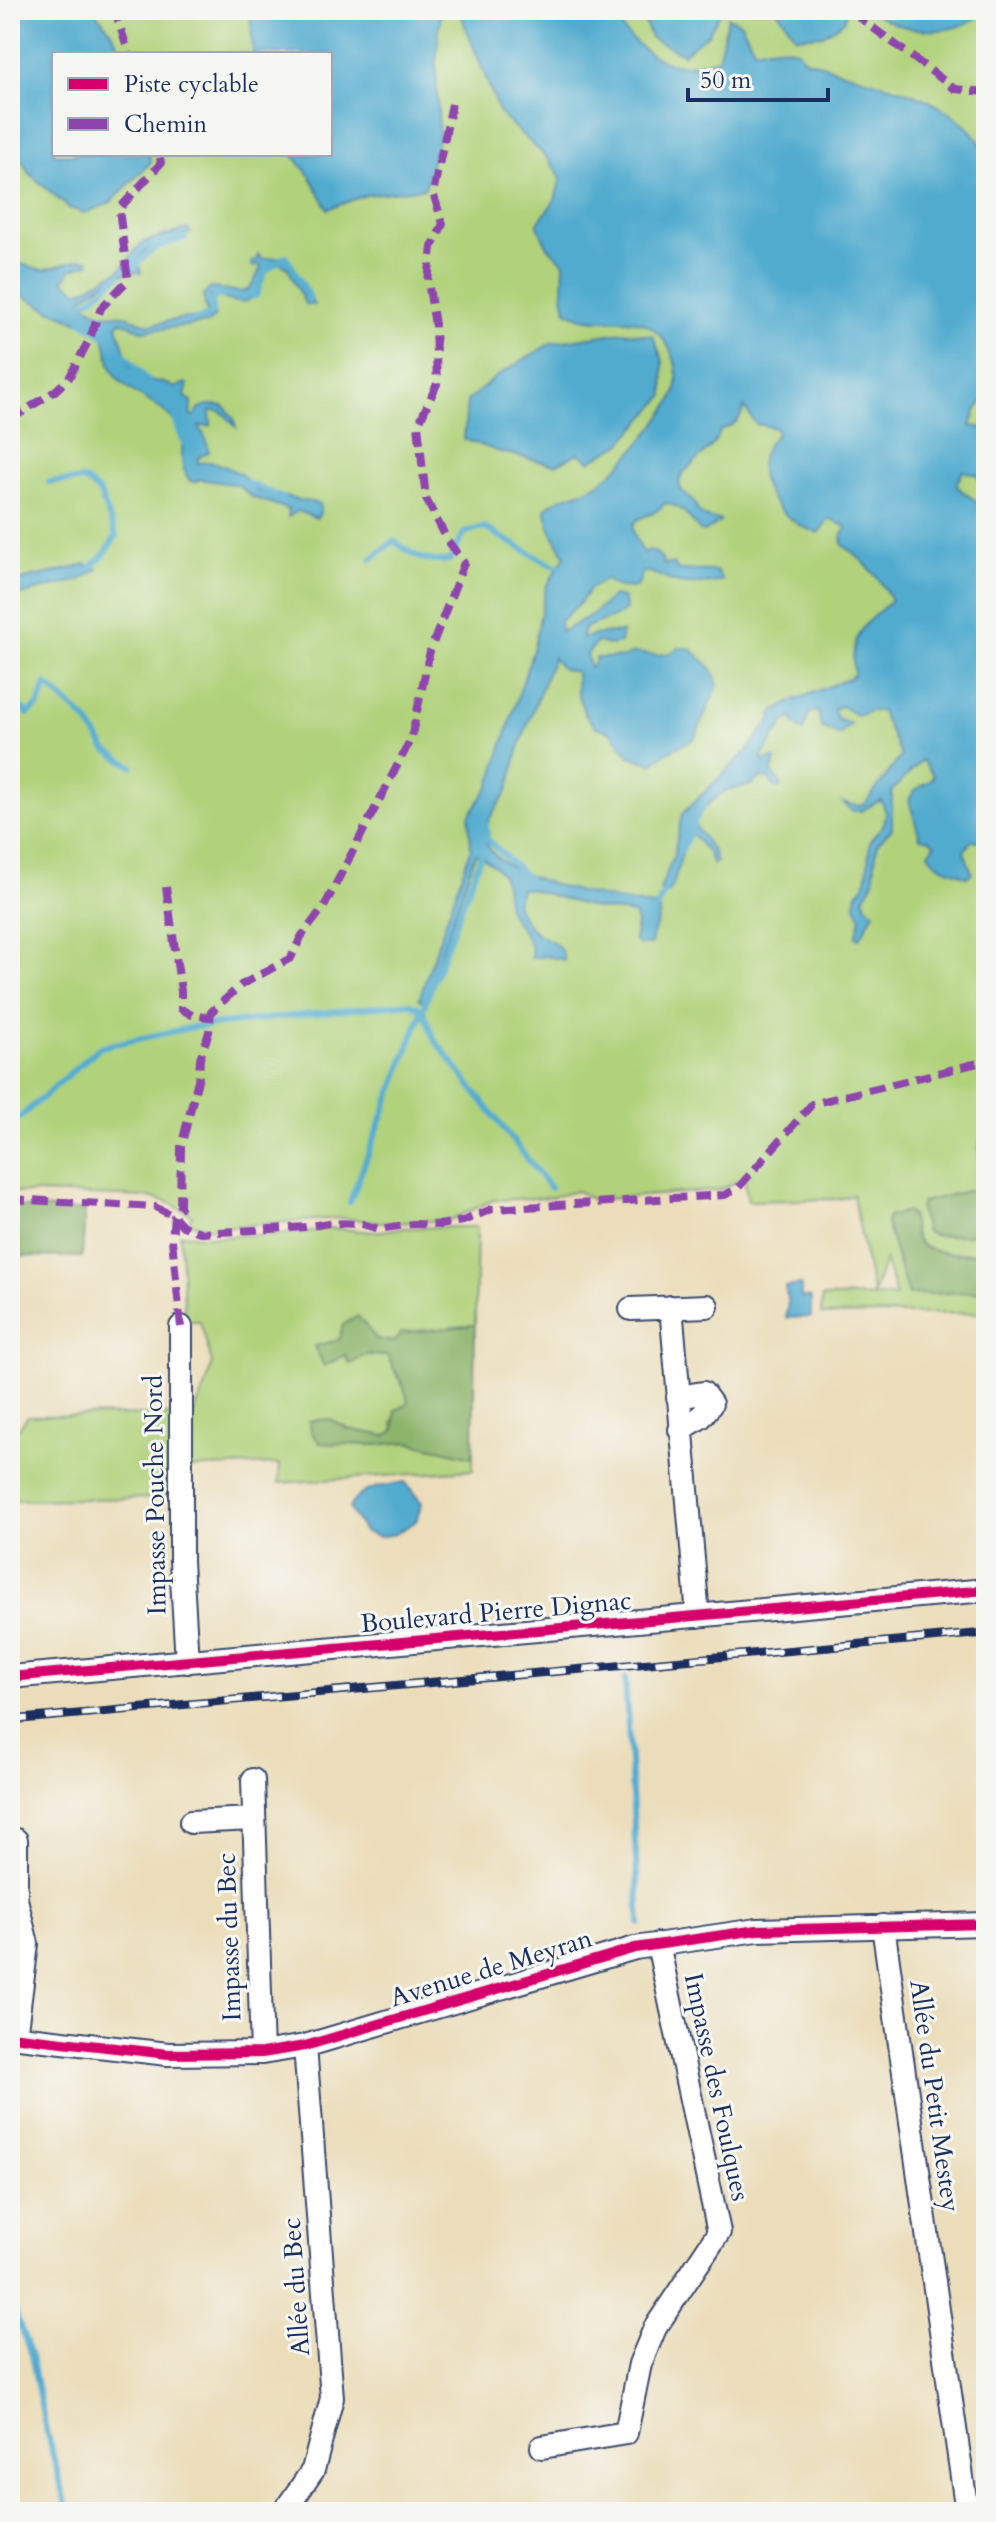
<svg xmlns="http://www.w3.org/2000/svg" width="996" height="2522" font-family="Cardo,serif">
  <rect width="100%" height="100%" fill="#f6f6f2"/>
  <filter id="ink" filterUnits="userSpaceOnUse"><feTurbulence type="fractalNoise" baseFrequency=".0125" numOctaves="2"/><feDisplacementMap in="SourceGraphic" scale="16" xChannelSelector="R" yChannelSelector="G"/><feConvolveMatrix kernelMatrix="1 2 1 2 8 2 1 2 1" color-interpolation-filters="sRGB"/></filter>
  <filter id="wash" filterUnits="userSpaceOnUse"><feTurbulence type="fractalNoise" baseFrequency=".006" numOctaves="4" result="noise"/><feDisplacementMap in="SourceGraphic" scale="32" xChannelSelector="R" yChannelSelector="G"/><feGaussianBlur stdDeviation="1.8" result="paint"/><feColorMatrix in="noise" values="0 0 0 0 0 0 0 0 0 0 0 0 0 0 0 0 0 1.4 0 .05"/><feComposite in="paint" operator="in"/></filter>
  <g filter="url(#wash)">
    <rect width="100%" height="100%" fill="#ebddb9"/>
    <path fill="#b1d27a" stroke="#66806c" stroke-width="2" fill-rule="evenodd" d="M10,10H986V1130C973,1147 982,1168 985,1187L922,1202L975,1234H986V1253C969,1253 928,1257 917,1240C913,1234 913,1222 911,1215L886,1222L908,1294L986,1291V1313L821,1315L822,1297L896,1296L885,1259L873,1295L853,1195L839,1199L748,1201L744,1178L719,1190L593,1200L577,1191L552,1197L493,1200L450,1220L394,1223L340,1218L210,1228L189,1223L192,1215L166,1201L148,1197L10,1192V595C37,597 63,577 85,564C61,574 34,574 10,584ZM54,54H330V154H54Z
      M460,1227H477L475,1325L402,1333L394,1342L376,1339L365,1327L345,1354L388,1356C394,1374 407,1385 408,1404L393,1422L394,1431L386,1436L348,1429L330,1419L309,1422L320,1443L373,1445L408,1442L473,1457V1470L279,1483L280,1464L187,1468L189,1423L205,1389L212,1363L200,1321H185L180,1234L216,1237L301,1233L330,1228L374,1232L401,1228Z
      M174,1415L169,1498L10,1500V1440L28,1416Z"/>
    <path fill="#8cb46a" stroke="#547264" stroke-width="2" d="M986,1130V1234L937,1236L926,1232L920,1210L922,1202L985,1187C982,1168 973,1147 986,1130Z
      M10,1206L85,1211L82,1257L10,1256Z
      M906,1211C916,1219 911,1231 917,1241C928,1257 968,1253 986,1253V1291L908,1295L886,1222L888,1217Z
      M358,1316L376,1339L394,1342L401,1333L475,1325L473,1457L408,1442L373,1445L320,1443L312,1433L309,1421L330,1419L348,1429L386,1436L394,1431L396,1410L408,1404C407,1385 394,1373 388,1356L367,1354L350,1364L345,1355L324,1366L314,1346L339,1340L343,1325Z"/>
    <path fill="#51abcf" stroke="#366d96" stroke-width="2" d="M27,10H92C105,22 117,36 121,54H54V154H149L151,162L110,203L85,213L69,208L29,173L10,139V31L20,12Z
      M250,10H441L436,64L439,134L425,188L366,195L328,209L310,176L292,154H330V54H253Z
      M459,10H614C621,37 658,66 687,65C697,64 708,61 718,59L728,17L741,23L754,49L781,47L798,50L805,60C819,62 828,68 840,71C891,87 962,100 986,154V398L977,409L971,426L986,428V497L977,475L963,471L956,485C966,496 979,500 986,514V850L979,841L972,840L964,851L972,873L967,877C954,869 935,869 929,853L935,845L930,840L920,838L909,800L914,791L931,780L933,775L922,760L892,791V829L877,844L873,883L864,898L866,905L874,912L860,938L856,937L861,917L855,903L857,893L864,886L867,875L870,841L884,824L886,812L881,800L861,811H852L843,803L859,806L865,804L901,756L881,711H870L858,716L841,706L834,709L837,719L851,724L839,735L821,727L818,711L809,713L803,732L794,723L793,717L784,723L762,756L764,762L774,758L776,760L771,772L782,784L780,788L774,786L769,779L762,777L751,785L726,790L696,814L693,822L713,852L716,862L713,865L708,853L689,830L673,885L669,892L660,890L674,854L682,814L747,751L772,718V713L795,700L850,678L854,674C849,634 863,625 891,601C882,579 861,558 842,544V535L847,527L829,519L819,533C777,522 738,470 777,434L776,428L756,424L744,407C741,419 733,427 721,430L713,445L683,473L679,481L681,490L696,504V508C702,517 709,521 719,519L721,521L704,532L700,531C688,517 685,507 665,503C651,524 615,509 644,553L648,550C657,552 662,556 664,565L673,563L678,570L716,571L723,580C710,585 683,586 669,580C659,577 655,571 643,572L637,587C625,588 614,589 606,579L590,589L579,604L560,621L561,632L593,614L613,596L623,598L626,610C613,620 598,620 584,629L581,639L594,635L622,632L620,643L609,645L597,642L587,654L590,667L593,666L596,658L624,657L633,653L658,655L671,653L678,648H690L712,669L718,685L694,739L669,751L652,764L630,756L611,732L596,727L585,715L577,693L576,672L562,669L553,658C542,687 531,716 520,745C514,760 514,777 507,792C500,805 484,820 485,836C488,880 619,901 654,906L660,910C660,920 652,931 651,945H639L634,940L637,923L634,914L594,908L530,889H521L516,903C520,913 525,923 533,930C545,942 561,939 564,960L546,956L531,958C535,941 517,926 510,912C504,901 508,886 502,875C497,866 485,859 477,854L475,855L424,1002L419,999L471,848L469,816L490,785L534,646L546,587L565,556L551,531L545,509C562,492 581,496 599,483C618,471 671,411 676,390C681,366 669,339 649,326C633,315 601,323 582,318C577,316 571,313 566,311L563,294L564,263L547,246L537,224L555,200L561,177L546,157L500,114Z
      M640,10H722L708,34L683,54L651,38Z
      M777,10H847L844,21L823,35L796,37Z
      M869,10H986V12C951,39 904,34 869,10Z
      M188,229L191,233C181,235 175,242 166,246C154,251 145,245 138,260L141,273C124,267 95,289 81,299L86,305L102,314L125,315L149,325L184,318H206L208,317L203,297L210,288C243,289 247,304 261,266L259,264L253,267L251,262L257,260L258,254L262,259L280,257L287,261L314,305L305,304L288,268L276,261C261,271 263,299 243,302C232,304 220,295 210,296L215,316L208,323L144,331L121,321L117,325L129,365L153,382H162L175,388L185,383L188,385L185,396L192,402L190,415L194,416C201,403 211,404 224,406L233,417L236,427C227,419 224,408 210,411L211,426H199L206,439L209,452L198,458V463L213,462L224,466L241,474L257,491L320,504V514L316,518L298,511L288,517V509L252,497L238,485L199,479L196,482L190,481C174,459 188,445 179,428C164,403 135,399 117,377C106,363 109,346 101,331L50,310L10,289V261L43,270L83,259L89,260V264L69,270V274L63,280L77,291H81L120,270L139,246L147,241Z
      M622,332L653,336L663,361L664,396L621,444L590,461L578,453L556,465L497,451L464,439L467,401L497,376L551,343Z
      M85,564L98,569L80,580L20,595H10V584C34,574 61,574 85,564Z
      M801,1285V1297L811,1298V1317L786,1318L788,1301L785,1287Z
      M405,1482L422,1503L416,1521L395,1534L378,1537L364,1532L349,1508C361,1486 384,1486 405,1482Z"/>
    <g fill="none" stroke-linecap="round" stroke-linejoin="round">
      <path stroke="#51abcf" stroke-width="6" d="M135,267C148,248 164,244 185,238
        M248,296H256L265,271L286,256L310,298
        M78,303L91,299L119,276
        M195,320L212,314L213,296H225
        M81,321L109,338
        M122,352L149,382
        M174,417L184,443
        M49,482L85,480L100,493L116,536L103,556L87,571
        M245,482L283,498
        M371,559L394,541C414,556 425,564 450,560L464,533L483,527L550,564L564,569
        M10,697L28,714L39,705L46,684L87,721L106,750L132,766
        M486,825L487,839L529,880
        M682,850L699,812L704,807
        M655,912L667,886
        M10,1126L100,1047L194,1027L409,1003L423,1010L434,1039L550,1188
        M350,1202L483,850
        M625,1678L640,1924
        M10,2299L31,2355L46,2431L69,2512"/>
    </g>
  </g>
  <g filter="url(#ink)">
    <g fill="none" stroke-linecap="round" stroke-linejoin="round">
      <defs>
        <path id="minor" d="M671,1307L698,1616
          M631,1309L707,1306
          M181,1327V1561L187,1662
          M678,1397L703,1393L711,1404L701,1417L680,1430
          M10,1677L986,1590
          M253,1780L262,2053
          M191,1822L253,1819
          M883,1926L967,2512
          M10,2036L168,2054L262,2053L305,2046L635,1948L757,1930L986,1924
          M15,2037L27,1944L16,1899V1840
          M542,2447L626,2433L640,2364L655,2328L719,2232L658,1944
          M284,2512L313,2470L332,2398L305,2046"/>
      </defs>
      <use href="#minor" stroke="#3a496c" stroke-width="26"/>
      <use href="#minor" stroke="#fff" stroke-width="22"/>
      <defs>
        <path id="rail" d="M10,1720L986,1633"/>
      </defs>
      <use href="#rail" stroke="#1b2f5e" stroke-width="9"/>
      <use href="#rail" stroke="#f6f6f2" stroke-width="6" stroke-dasharray="18" stroke-linecap="butt"/>
      <path stroke="#8e44ad" stroke-width="8" stroke-dasharray="16 8" stroke-linecap="butt" d="M109,10L117,17L129,54
        M858,10L860,18L955,89L986,92
        M10,420L55,391L69,378L90,338L101,308L128,280L119,209L161,163L159,154
        M166,887L181,991V1009L192,1015L209,1017
        M10,1199L155,1207L174,1216L183,1226L203,1233L305,1227L328,1223L362,1224L379,1229L413,1224L440,1225L463,1221L492,1209L725,1195L738,1188L812,1104L986,1061
        M181,1327L172,1240L174,1216L180,1207L181,1147L199,1076L200,1058L209,1032L211,1012L241,985L291,958L301,937L325,905L411,739L430,651L464,563L448,541L426,499L418,425L437,384L435,325L428,281L432,247L443,224L433,193L452,104"/>
      <defs>
        <path id="cycleway" d="M10,1677L986,1590
          M10,2036L168,2054L262,2053L305,2046L635,1948L757,1930L986,1924"/>
      </defs>
      <use href="#cycleway" stroke="#f6f6f2" stroke-width="15"/>
      <use href="#cycleway" stroke="#d6006c" stroke-width="10"/>
    </g>
  </g>
  <g text-anchor="middle" dominant-baseline="central" stroke-width="6" stroke-linejoin="round" paint-order="stroke">
    <g font-size="26" fill="#1b2f5e" stroke="#f6f6f2">
      <text transform="translate(155 1495) rotate(-91)">Impasse Pouche Nord</text>
      <text transform="translate(496 1612) rotate(-5)">Boulevard Pierre Dignac</text>
      <text transform="translate(229 1937) rotate(-92)">Impasse du Bec</text>
      <text transform="translate(491 1968) rotate(-17)">Avenue de Meyran</text>
      <text transform="translate(717 2087) rotate(78)">Impasse des Foulques</text>
      <text transform="translate(935 2096) rotate(82)">Allée du Petit Mestey</text>
      <text transform="translate(296 2287) rotate(-94)">Allée du Bec</text>
    </g>
  </g>
  <rect width="996" height="2522" fill="none" stroke="#f6f6f2" stroke-width="40"/>
  <rect x="52" y="52" width="280" height="104" fill="#f6f6f2" stroke="#9ea6b7" stroke-width="2"/>
  <rect x="68" y="78" width="40" height="12" fill="#d6006c" stroke="#9ea6b7" stroke-width="2"/>
  <text x="124" y="92" font-size="24" fill="#1b2f5e">Piste cyclable</text>
  <rect x="68" y="118" width="40" height="12" fill="#8e44ad" stroke="#9ea6b7" stroke-width="2"/>
  <text x="124" y="132" font-size="24" fill="#1b2f5e">Chemin</text>
  <path d="M688 88v12h140v-12" fill="none" stroke="#1b2f5e" stroke-width="4"/>
  <text x="700" y="88" font-size="24" fill="#1b2f5e" stroke="#f6f6f2" stroke-width="6" paint-order="stroke">50 m</text>
</svg>
